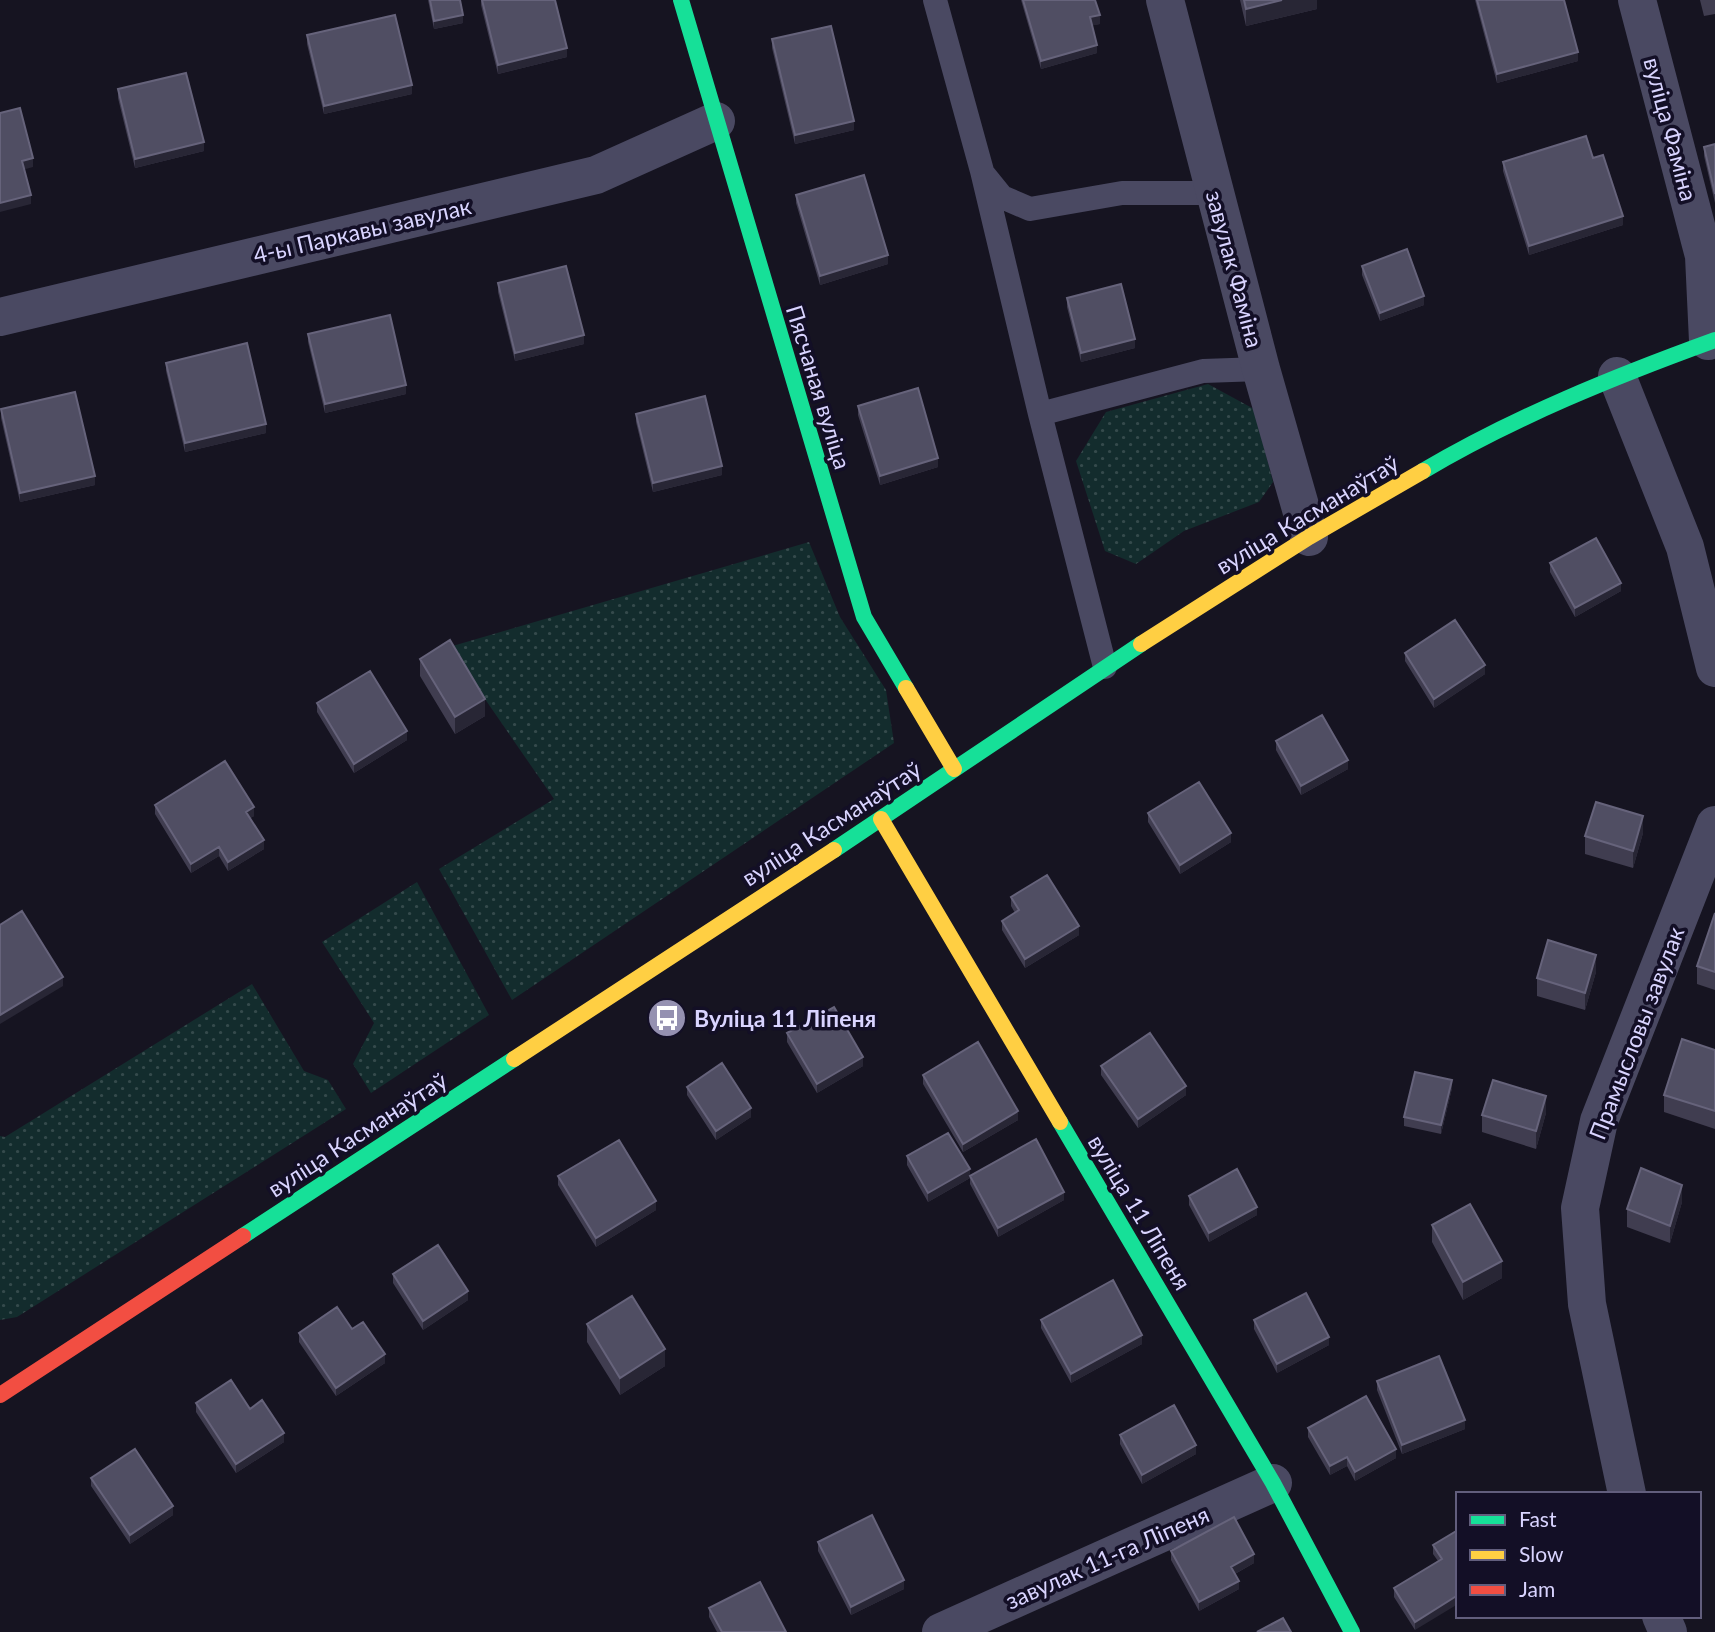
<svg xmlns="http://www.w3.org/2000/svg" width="1715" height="1632" font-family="Lato,sans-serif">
  <defs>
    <pattern id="green-dots" width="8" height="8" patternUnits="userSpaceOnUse" patternTransform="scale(1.75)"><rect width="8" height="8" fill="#132c2d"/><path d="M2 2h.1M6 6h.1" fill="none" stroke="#354a4c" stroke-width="1.8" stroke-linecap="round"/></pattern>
  </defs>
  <rect width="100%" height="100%" fill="#161421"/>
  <path fill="url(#green-dots)" d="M1208,384L1254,409L1273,482L1259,502L1184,531L1136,564L1105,551L1076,461L1106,412Z
    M809,542L840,617L886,690L894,743L512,1000L439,869L554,799L449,647Z
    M417,882L489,1015L371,1093L353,1064L374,1023L322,942Z
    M252,984L304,1071L328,1080L346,1109L17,1317L0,1320V1136L5,1137Z"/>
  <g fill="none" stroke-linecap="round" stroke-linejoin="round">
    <path stroke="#4a4962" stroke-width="24" d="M935,0L982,171L1040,414L1105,667
      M985,176L1002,197L1030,209L1122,193H1216
      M1040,414L1203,371L1261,369"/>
    <path stroke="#4a4962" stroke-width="38" d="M1165,0L1261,369L1309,537
      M1637,0L1704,256L1708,341
      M0,317L596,175L716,121
      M1617,376L1685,547L1715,668
      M1627,1494L1587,1304L1580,1208L1599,1121L1715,825
      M1661,1616L1668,1632
      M941,1632L1273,1483"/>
    <path stroke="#16e098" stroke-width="16" d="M681,0L864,617L906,688
      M1423,471C1514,417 1616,376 1715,340
      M834,850L1141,644
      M1060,1122L1273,1483L1352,1632
      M243,1236L514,1059"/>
    <path stroke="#ffcf43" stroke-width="16" d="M1141,644L1309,537L1423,471
      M906,688L954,769
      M881,819L1060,1122
      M514,1059L834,850"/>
    <path stroke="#f24e42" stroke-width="16" d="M0,1395L243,1236"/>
  </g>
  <path fill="#403d50" d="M428,0H460L463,23L434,29Z
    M481,0H555L567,57L498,74L481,5Z
    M1021,0H1095L1100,24L1092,25L1097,53L1041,69Z
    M1240,0H1317V9L1246,26Z
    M1475,0H1564L1578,61L1497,83Z
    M1700,0H1715V14L1704,16Z
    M307,35L412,94L324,114L307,44Z
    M772,39L854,130L795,144L772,48Z
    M118,89L204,151L135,168L118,98Z
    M1715,144V203L1704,156V147Z
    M1593,158L1623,225L1529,255L1503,171V162Z
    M796,195L888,264L820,285L796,203Z
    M1362,266L1424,305L1380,321L1362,275Z
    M498,283L584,344L515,361L498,292Z
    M1067,298L1135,348L1081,362L1067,307Z
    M308,334L406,394L325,413L308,342Z
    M166,363L266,433L185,452L166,371Z
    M858,406L938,467L880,485L858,415Z
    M1,409L95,485L20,502L1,418Z
    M636,414L722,475L653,492L636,422Z
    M1550,563L1621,591L1575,617L1550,572Z
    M1405,653L1485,674L1434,708L1405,661Z
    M420,659L485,716L455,734L420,676Z
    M317,703L407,740L354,773L317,712Z
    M1276,741L1348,769L1301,795L1276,750Z
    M155,805L254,816L250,818L264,849L228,871L219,856L191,873L155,814Z
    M1148,813L1231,842L1180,874L1148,822Z
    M1643,833L1633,868L1585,854V836Z
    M1011,897L1079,935L1025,968L1002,930V921L1015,913L1011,906Z
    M1715,913V990L1697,984V966Z
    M1596,972L1585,1010L1537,996V978Z
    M787,1033L863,1066L817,1093L787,1042Z
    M1715,1050V1129L1664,1112V1095Z
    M1101,1066L1186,1095L1138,1128L1101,1075Z
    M923,1075L1018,1120L963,1152L923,1084Z
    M687,1087L751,1117L716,1140L687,1095Z
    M1452,1088L1441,1134L1404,1126V1117Z
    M1546,1113L1536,1149L1482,1132V1115Z
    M907,1156L970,1176L1064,1200L998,1237L970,1184V1178L928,1202L907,1165Z
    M558,1176L656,1210L596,1247L558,1185Z
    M1189,1196L1257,1215L1209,1242L1189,1205Z
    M1682,1202L1670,1243L1627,1227V1209Z
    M1432,1225L1502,1278L1463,1300L1432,1242Z
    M393,1274L468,1300L423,1330L393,1283Z
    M1041,1320L1142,1344L1071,1383L1041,1328Z
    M1254,1320L1329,1345L1277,1373L1254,1329Z
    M587,1324L665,1366L620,1395L587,1342Z
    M352,1329L385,1363L336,1396L299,1342V1333Z
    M1377,1381L1465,1429L1402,1454L1377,1390Z
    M196,1403L284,1442L236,1473L196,1412Z
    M1308,1428L1396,1458L1355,1481L1347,1466L1330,1475L1308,1437Z
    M1120,1435L1196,1454L1142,1484L1120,1444Z
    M91,1478L173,1515L130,1544L91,1486Z
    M1458,1530L1415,1630L1394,1597V1588L1438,1561L1433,1554V1545Z
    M818,1542L904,1589L851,1615L818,1551Z
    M1171,1551L1254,1563L1235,1574L1239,1589L1199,1611L1171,1560Z
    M709,1608L786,1632H717L709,1617Z"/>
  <path fill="#282635" d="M1282,0H1317V9L1246,26V9Z
    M463,15V23L434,29V21Z
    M1100,15V24L1090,26V17Z
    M1097,45V53L1041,69V61Z
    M567,48V57L498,74V65Z
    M1578,52V61L1497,83V74Z
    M412,85V94L324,114V106Z
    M854,121V130L795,144V135Z
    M204,142V151L135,168V159Z
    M33,158V167L22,170V161Z
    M31,195V204L0,212V203Z
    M1623,216V225L1529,255V246Z
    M888,255V264L820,285V276Z
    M1424,296V305L1380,321V313Z
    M584,335V344L515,361V353Z
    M1135,339V348L1081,362V353Z
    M406,385V394L325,413V404Z
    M266,424V433L185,452V443Z
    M938,458V467L880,485V476Z
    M722,466V475L653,492V483Z
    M95,476V485L20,502V493Z
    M1621,583V591L1575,617V608Z
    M1485,665V674L1434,708V699Z
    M485,699V716L455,734V717Z
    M407,731V740L354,773V764Z
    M1348,760V769L1301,795V786Z
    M254,807V816L246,821V812Z
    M1643,816V833L1633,868V851Z
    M1231,833V842L1180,874V865Z
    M264,840V849L228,871V862Z
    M219,847V856L191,873V864Z
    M1079,926V935L1025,968V959Z
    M1596,955V972L1585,1010V993Z
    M63,977V986L0,1024V1015Z
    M863,1057V1066L817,1093V1084Z
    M1452,1080V1088L1441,1134V1125Z
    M1186,1086V1095L1138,1128V1119Z
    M1546,1096V1113L1536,1149V1131Z
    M751,1108V1117L716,1140V1131Z
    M1018,1111V1120L963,1152V1144Z
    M970,1169V1178L928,1202V1193Z
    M1682,1185V1202L1670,1243V1226Z
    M1064,1192V1200L998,1237V1228Z
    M656,1201V1210L596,1247V1238Z
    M1257,1207V1215L1209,1242V1233Z
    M1502,1261V1278L1463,1300V1282Z
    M468,1291V1300L423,1330V1321Z
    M1142,1335V1344L1071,1383V1374Z
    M1329,1337V1345L1277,1373V1364Z
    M665,1349V1366L620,1395V1378Z
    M385,1354V1363L336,1396V1388Z
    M1465,1420V1429L1402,1454V1445Z
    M284,1433V1442L236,1473V1464Z
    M1196,1445V1454L1142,1484V1475Z
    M1396,1449V1458L1355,1481V1472Z
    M1347,1457V1466L1330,1475V1466Z
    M173,1506V1515L130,1544V1535Z
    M1254,1554V1563L1231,1576V1567Z
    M904,1580V1589L851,1615V1607Z
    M1239,1581V1589L1199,1611V1602Z
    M1458,1595V1604L1415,1630V1622Z"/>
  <path fill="#504e63" stroke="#66637b" stroke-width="2" d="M430,0H460L463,15L434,21Z
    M482,0H555L567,48L498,65Z
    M1023,0H1095L1100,15L1090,17L1097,45L1041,61Z
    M1244,0H1282L1246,9Z
    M1477,0H1564L1578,52L1497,74Z
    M395,15L412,85L324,106L307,35Z
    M831,26L854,121L795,135L772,39Z
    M186,73L204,142L135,159L118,89Z
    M20,108L33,158L22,161L31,195L0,203V113Z
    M1586,136L1593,158L1603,155L1623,216L1529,246L1503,162Z
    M1715,144V194L1704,147Z
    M864,175L888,255L820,276L796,195Z
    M1407,249L1424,296L1380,313L1362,266Z
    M566,266L584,335L515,353L498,283Z
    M1121,284L1135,339L1081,353L1067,298Z
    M390,315L406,385L325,404L308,334Z
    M247,343L266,424L185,443L166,363Z
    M918,388L938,458L880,476L858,406Z
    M75,392L95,476L20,493L1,409Z
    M705,396L722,466L653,483L636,414Z
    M1596,538L1621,583L1575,608L1550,563Z
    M1455,620L1485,665L1434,699L1405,653Z
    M450,640L485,699L455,717L420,659Z
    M370,671L407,731L354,764L317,703Z
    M1322,715L1348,760L1301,786L1276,741Z
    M225,761L254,807L246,812L264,840L228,862L219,847L191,864L155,805Z
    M1199,782L1231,833L1180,865L1148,813Z
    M1596,802L1643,816L1633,851L1585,836Z
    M1047,875L1079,926L1025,959L1002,921L1019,910L1011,897Z
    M22,911L63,977L0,1015V925Z
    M1715,913V972L1697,966Z
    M1548,940L1596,955L1585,993L1537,978Z
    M834,1007L863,1057L817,1084L787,1033Z
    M1150,1033L1186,1086L1138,1119L1101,1066Z
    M1682,1039L1715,1050V1111L1664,1095Z
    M978,1042L1018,1111L963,1144L923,1075Z
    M722,1063L751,1108L716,1131L687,1087Z
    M1415,1072L1452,1080L1441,1125L1404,1117Z
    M1493,1080L1546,1096L1536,1131L1482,1115Z
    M948,1133L970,1169L928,1193L907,1156Z
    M1036,1139L1064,1192L998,1228L970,1176Z
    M619,1140L656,1201L596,1238L558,1176Z
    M1641,1168L1682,1185L1670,1226L1627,1209Z
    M1237,1169L1257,1207L1209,1233L1189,1196Z
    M1470,1204L1502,1261L1463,1282L1432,1225Z
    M438,1245L468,1291L423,1321L393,1274Z
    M1113,1280L1142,1335L1071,1374L1041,1320Z
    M1306,1293L1329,1337L1277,1364L1254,1320Z
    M632,1296L665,1349L620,1378L587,1324Z
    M337,1307L352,1329L363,1322L385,1354L336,1388L299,1333Z
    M1439,1356L1465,1420L1402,1445L1377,1381Z
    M231,1380L250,1409L262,1400L284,1433L236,1464L196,1403Z
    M1366,1396L1396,1449L1355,1472L1347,1457L1330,1466L1308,1428Z
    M1174,1405L1196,1445L1142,1475L1120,1435Z
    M135,1449L173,1506L130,1535L91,1478Z
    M872,1515L904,1580L851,1607L818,1542Z
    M1234,1517L1254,1554L1231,1567L1239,1581L1199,1602L1171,1551Z
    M1458,1530V1595L1415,1622L1394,1588L1442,1559L1433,1545Z
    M760,1582L786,1632H722L709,1608Z
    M1283,1618L1291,1632H1257Z"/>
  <defs>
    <symbol id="bus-disc" viewBox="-11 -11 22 22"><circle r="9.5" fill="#9591b1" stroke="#130f26"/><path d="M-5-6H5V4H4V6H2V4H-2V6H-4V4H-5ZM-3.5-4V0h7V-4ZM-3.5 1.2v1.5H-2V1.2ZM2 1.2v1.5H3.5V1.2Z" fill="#fff"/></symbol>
  </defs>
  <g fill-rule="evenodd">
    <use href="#bus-disc" x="645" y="996" width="44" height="44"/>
  </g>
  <g text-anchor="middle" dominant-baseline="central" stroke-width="7" stroke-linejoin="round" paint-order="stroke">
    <g font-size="23" fill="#d9d4ff" stroke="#130f26">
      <text transform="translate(1671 129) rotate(75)">вуліца Фаміна</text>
      <text transform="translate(362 230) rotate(-13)">4-ы Паркавы завулак</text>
      <text transform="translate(1235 269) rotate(75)">завулак Фаміна</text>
      <text transform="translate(819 387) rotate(73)">Пясчаная вуліца</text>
      <text transform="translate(1307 514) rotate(-31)">вуліца Касманаўтаў</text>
      <text transform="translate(831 823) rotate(-33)">вуліца Касманаўтаў</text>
      <text transform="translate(1636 1033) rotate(-69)">Прамысловы завулак</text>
      <text transform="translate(357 1134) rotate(-33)">вуліца Касманаўтаў</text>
      <text transform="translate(1140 1212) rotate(59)">вуліца 11 Ліпеня</text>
      <text transform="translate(1107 1557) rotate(-24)">завулак 11-га Ліпеня</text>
    </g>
    <g font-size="23" font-weight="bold" fill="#d9d4ff" stroke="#130f26" text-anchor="start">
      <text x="694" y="1018">Вуліца 11 Ліпеня</text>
    </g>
  </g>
  <rect x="1456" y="1492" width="245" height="126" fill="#130f26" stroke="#625e7d" stroke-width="2"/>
  <rect x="1470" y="1515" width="35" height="10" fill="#16e098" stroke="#625e7d" stroke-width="2"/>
  <text x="1519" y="1527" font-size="21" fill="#d9d4ff">Fast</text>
  <rect x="1470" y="1550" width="35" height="10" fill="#ffcf43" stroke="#625e7d" stroke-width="2"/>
  <text x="1519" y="1562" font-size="21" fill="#d9d4ff">Slow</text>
  <rect x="1470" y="1585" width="35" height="10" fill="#f24e42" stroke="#625e7d" stroke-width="2"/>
  <text x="1519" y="1597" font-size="21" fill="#d9d4ff">Jam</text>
</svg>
